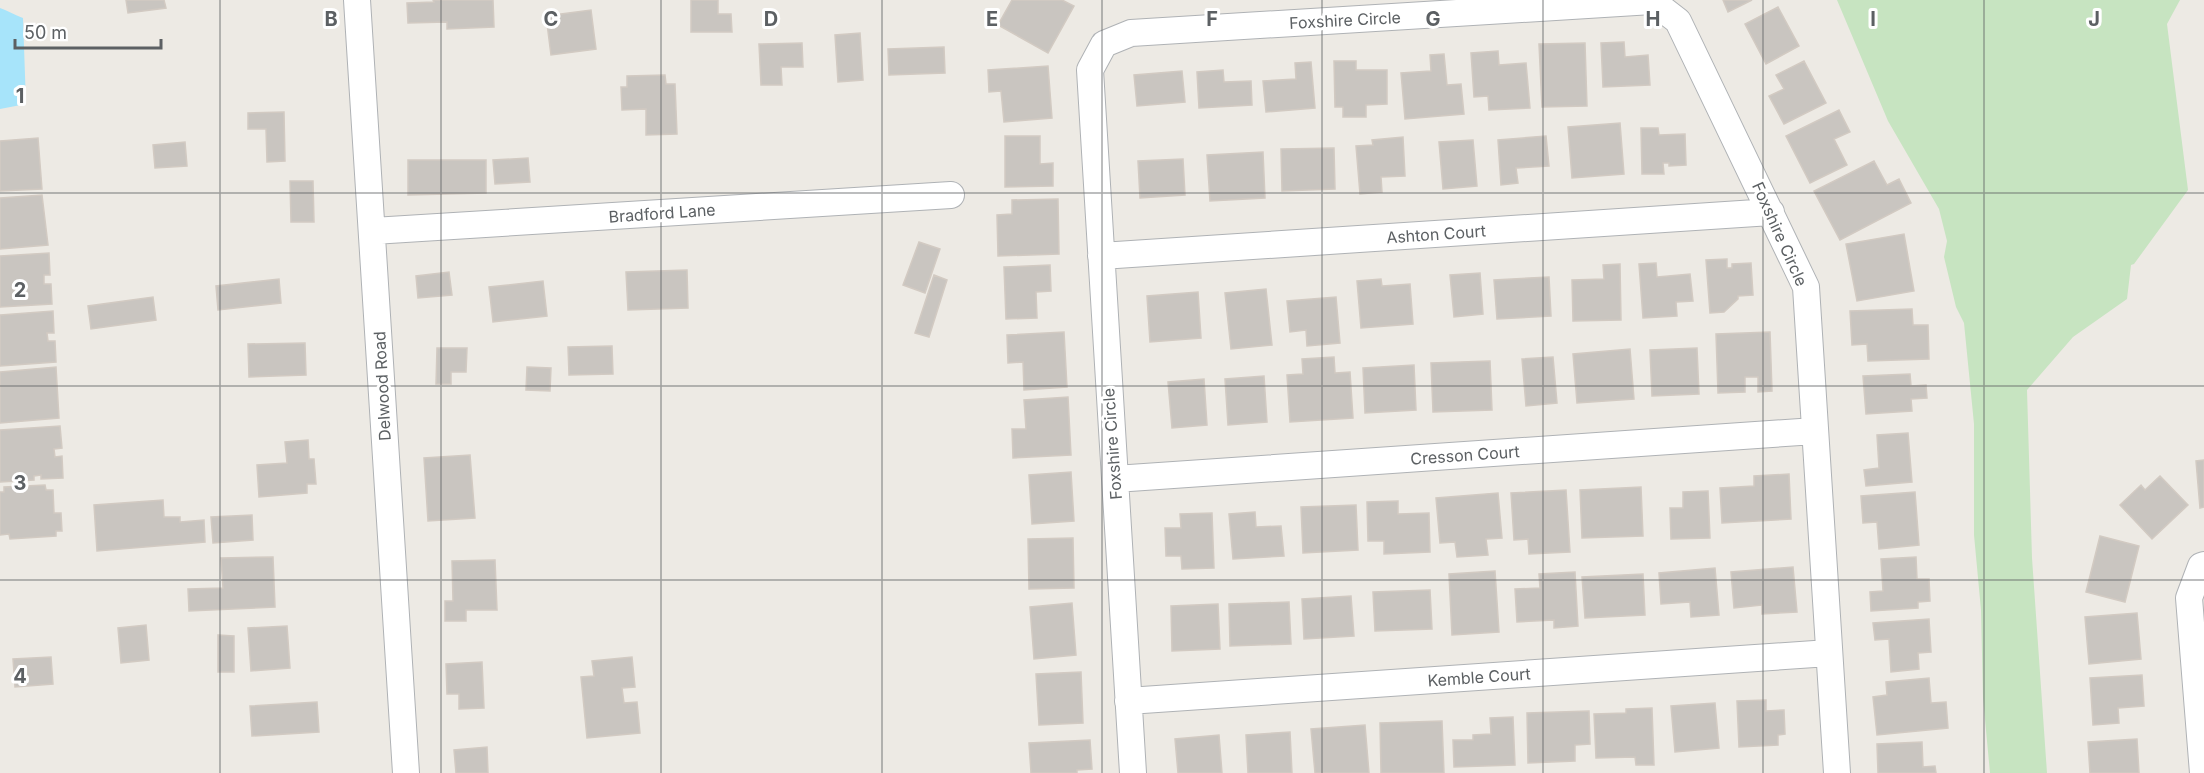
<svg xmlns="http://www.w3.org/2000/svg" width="2204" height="773" font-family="Inter,sans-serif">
  <rect width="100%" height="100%" fill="#edeae4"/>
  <path fill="#c7e4c1" d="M1837,0H2180L2167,24L2188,190L2134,264L2131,265L2127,299L2073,337L2027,390L2032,558L2047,773H1990L1983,698L1981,610L1974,535V424L1964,323L1956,307L1944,257L1947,241L1939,209L1888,121Z"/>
  <path fill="#a7e4fa" d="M0,8C9,11 14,15 23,18L26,104L0,109Z"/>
  <path fill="#c9c5c0" stroke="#d2cac2" stroke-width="1.5" d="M126,0H164L166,8L128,13Z
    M433,0H493L494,27L447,29V22L408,23L407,3L434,2Z
    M691,0H718V14H731L732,32H691Z
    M1012,0H1062L1074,6L1048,53L998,25Z
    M1723,0H1752L1728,12Z
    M1778,7L1799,46L1766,64L1745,24Z
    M591,10L596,49L551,55L546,16Z
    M860,33L863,80L838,82L835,35Z
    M1624,42L1625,57L1648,55L1650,85L1603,87L1601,43Z
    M802,43L803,67H781L782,85H761L759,44Z
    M1585,43L1587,106L1542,107L1539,44Z
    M944,47L945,73L889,75L888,49Z
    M1498,51L1499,65L1526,63L1530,108L1489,110L1488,96L1474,97L1471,53Z
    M1444,54L1447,85L1461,84L1464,114L1405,119L1401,73L1431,71L1430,55Z
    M1334,61H1356V70H1387V104L1366,105V117H1343V107H1335Z
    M1804,61L1826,103L1784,124L1769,96L1784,89L1776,75Z
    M1311,62L1315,108L1266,112L1263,81L1296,79L1295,63Z
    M1048,66L1052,118L1004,122L1001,91L989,92L988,70Z
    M1223,70L1224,82L1251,81L1252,105L1199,108L1197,72Z
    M1182,71L1185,102L1137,106L1134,75Z
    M665,75L666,84H675L677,134L646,135V109L622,110L621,87H627V76Z
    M1839,110L1850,132L1834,139L1847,165L1810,183L1786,136Z
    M284,112L285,161L267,162L266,129H248V113Z
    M1620,123L1624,174L1572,178L1568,127Z
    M1641,128H1658L1659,135L1685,134L1686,165L1669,166V163H1663L1664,174H1642Z
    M1005,136H1040V164L1053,163V186L1005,187Z
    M1546,136L1549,166L1516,168L1518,183L1501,185L1498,140Z
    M1403,137L1405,176L1381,177L1382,192L1360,194L1356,146L1373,145L1372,140Z
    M38,138L42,189L0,191V141Z
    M1473,140L1477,186L1443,189L1439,142Z
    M185,142L187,166L155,168L153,145Z
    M1334,148L1335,189L1282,191L1281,149Z
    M1263,152L1265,198L1210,201L1207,155Z
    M528,158L530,182L495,184L493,160Z
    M1183,159L1185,195L1140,198L1138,161Z
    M408,160H486V193L408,195Z
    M1874,161L1887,185L1899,179L1911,203L1840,240L1814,191Z
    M290,181H313L314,222H291Z
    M42,195L48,245L0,249V198Z
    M1058,199L1059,254L998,256L997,215L1012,214V200Z
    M1904,234L1914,291L1857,301L1846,244Z
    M919,242L940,249L925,293L903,285Z
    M49,253L50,275H44V284H51L52,304L0,307V256Z
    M1727,259V268H1732V264L1751,263L1753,295L1738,296V299L1724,312L1710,313L1706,260Z
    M1656,263L1657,277L1690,274L1693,301L1676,302L1677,316L1643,318L1639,264Z
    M1620,264L1621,320L1573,321L1572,280L1604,279L1603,265Z
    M1050,265L1051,291L1036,292L1037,318L1006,319L1004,267Z
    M687,270L688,308L628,310L626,272Z
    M449,272L452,295L418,298L416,276Z
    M1480,273L1483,314L1454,317L1450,275Z
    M934,275L947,280L929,337L915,333Z
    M1549,277L1551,316L1497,319L1494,280Z
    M279,279L281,303L218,310L216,286Z
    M1381,279L1382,286L1410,284L1413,324L1361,328L1357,281Z
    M543,281L547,316L493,322L489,287Z
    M1266,289L1272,345L1231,349L1225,293Z
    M1198,292L1201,338L1150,342L1147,296Z
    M153,297L156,320L91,329L88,306Z
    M1336,297L1340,343L1307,346L1306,330L1290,332L1287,301Z
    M1912,309L1913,325H1928L1929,359L1868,361L1867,344L1852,345L1850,311Z
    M53,311L54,333H47L48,341H55L56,362L0,366V315Z
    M1064,332L1067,387L1024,390L1023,362L1008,363L1007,335Z
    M1770,332L1772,391L1758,392V377H1745V392L1718,393L1716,334Z
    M305,343L306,375L249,377L248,344Z
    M612,346L613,374L569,375L568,347Z
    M437,348H467L466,372H451V384H436Z
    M1697,348L1699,394L1652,396L1650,350Z
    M1630,349L1634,399L1577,403L1573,354Z
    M1334,357L1335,373L1350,372L1353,418L1290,422L1287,375L1303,374L1302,359Z
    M1553,357L1557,403L1526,406L1522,359Z
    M1490,361L1492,410L1433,412L1431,363Z
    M1414,365L1416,410L1365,413L1363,368Z
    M56,367L59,418L0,423V372Z
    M527,367L551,368L550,391L526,390Z
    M1910,374L1911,386L1926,385L1927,398L1911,399L1912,411L1866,414L1863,376Z
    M1264,376L1267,422L1228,425L1225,379Z
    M1204,379L1207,425L1172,428L1168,382Z
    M1068,397L1071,455L1013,458L1012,429H1026L1024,400Z
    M60,426L62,448L54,449L55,457L62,456L63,478L41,479V475L34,476V480L0,482V430Z
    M1908,433L1912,482L1866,486L1864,470L1879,468L1877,435Z
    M308,440L309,459H314L316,484H307V493L259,497L257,465L287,463L285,442Z
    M470,455L475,518L428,521L424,458Z
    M2204,460V507L2200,508L2196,461Z
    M1071,472L1074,521L1032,524L1029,475Z
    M1789,474L1791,519L1722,523L1720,488L1754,486V476Z
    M2160,476L2188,505L2152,539L2120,505L2141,485L2145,490Z
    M45,485L46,490H53L54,513H61L62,531H56V536L10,539L9,534L0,535V492H4V487Z
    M1641,487L1643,536L1582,538L1580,490Z
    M1566,490L1570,552L1529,554L1528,539L1514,540L1511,493Z
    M1708,491L1710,538L1671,539L1670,508H1683V492Z
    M1915,492L1919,545L1879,549L1877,522L1863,523L1861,496Z
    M1498,493L1502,538L1486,539L1488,555L1457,557L1455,542L1440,543L1436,498Z
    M163,500L164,517H180V522L204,520L205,542L97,551L94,505Z
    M1398,501V514L1429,513L1430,552L1384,554V541H1368L1367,502Z
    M1356,505L1358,550L1303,553L1301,507Z
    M1255,512L1256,527L1281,526L1284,556L1233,559L1229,514Z
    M1212,513L1214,568L1182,569L1181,556H1166L1165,528H1181L1180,514Z
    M252,515L253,540L213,543L211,517Z
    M2100,536L2139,546L2125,602L2086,592Z
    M1073,538L1074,588L1029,589L1028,539Z
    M273,557L275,607L189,611L188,589L223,588L221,558Z
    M1916,557L1917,579H1929L1930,601L1918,602V608L1871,611L1870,592L1883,591L1881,559Z
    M495,560L497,610H466V621H445V601H453L452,561Z
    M1793,567L1797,612L1762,614V605L1734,608L1731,572Z
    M1715,568L1719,615L1691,617L1690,602L1661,604L1659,573Z
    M1495,571L1499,632L1452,635L1449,574Z
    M1575,572L1578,626L1554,628V620L1517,622L1515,589L1540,588L1539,574Z
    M1643,574L1645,615L1585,618L1582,577Z
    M1430,590L1432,629L1375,631L1373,592Z
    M1351,596L1354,636L1304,639L1302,599Z
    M1289,602L1291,644L1230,646L1229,604Z
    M1072,603L1076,655L1034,659L1030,607Z
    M1218,604L1220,649L1172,651L1171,606Z
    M2137,613L2141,659L2089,664L2085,617Z
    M1929,619L1931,652L1918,653L1919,669L1891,672L1889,639L1875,640L1873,623Z
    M146,625L149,660L121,663L118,628Z
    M287,626L290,668L251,671L248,628Z
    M218,635L234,636V672H218Z
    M51,657L53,684L15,687L13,659Z
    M632,657L635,687L622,688L624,703L637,702L640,733L587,738L581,677L594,676L592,661Z
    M482,662L484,708L459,709V694H447L446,664Z
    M1081,672L1083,723L1039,725L1036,674Z
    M2142,675L2144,706L2118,708L2119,723L2093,725L2090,678Z
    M1929,678L1931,703L1946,702L1948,728L1877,735L1873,697L1887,695L1886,682Z
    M1766,700V711L1784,710L1785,734L1778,735V745L1739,747L1737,701Z
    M317,702L319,732L252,736L250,706Z
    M1715,703L1719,748L1675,752L1671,706Z
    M1652,708L1654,765H1636L1635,757L1596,758L1594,714L1626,713V709Z
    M1589,711L1590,744L1575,745V761L1528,763L1527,713Z
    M1513,717L1515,765L1454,767L1453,740H1473V735L1491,734L1490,718Z
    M1442,721L1444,773H1381L1380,723Z
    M1365,725L1369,773H1315L1311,729Z
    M1290,732L1292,773H1248L1246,735Z
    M1219,735L1222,773H1178L1175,739Z
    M2137,739L2139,773H2090L2088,742Z
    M1090,740L1092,769L1077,770V773H1031L1029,743Z
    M1922,742L1923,767L1935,766L1936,773H1878L1877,744Z
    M487,747L488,773H456L454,750Z"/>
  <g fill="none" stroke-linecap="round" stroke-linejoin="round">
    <defs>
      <path id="minor" d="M357,0L406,773
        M373,231L951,195
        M1101,256L1771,212
        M1115,479L1815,431
        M1128,701L1829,653
        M1133,773L1090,70L1104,44L1131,33L1652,1L1678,21L1806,287L1837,773
        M2203,773L2189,598L2201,566L2204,565"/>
    </defs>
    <use href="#minor" stroke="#afb2b5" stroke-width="28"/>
    <use href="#minor" stroke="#fff" stroke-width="26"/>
  </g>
  <path fill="none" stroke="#5c6063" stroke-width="1.5" stroke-opacity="0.55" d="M220,0V773M441,0V773M661,0V773M882,0V773M1102,0V773M1322,0V773M1543,0V773M1763,0V773M1984,0V773M0,193H2204M0,386H2204M0,580H2204"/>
  <g text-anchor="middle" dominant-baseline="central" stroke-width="6" stroke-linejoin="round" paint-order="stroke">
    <g font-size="16" fill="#5c6063" stroke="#fff">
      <text transform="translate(1345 20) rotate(-3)">Foxshire Circle</text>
      <text transform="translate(662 213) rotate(-4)">Bradford Lane</text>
      <text transform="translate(1436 234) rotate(-4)">Ashton Court</text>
      <text transform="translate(1780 234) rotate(66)">Foxshire Circle</text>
      <text transform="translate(382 386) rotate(-93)">Delwood Road</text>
      <text transform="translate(1112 444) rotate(-94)">Foxshire Circle</text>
      <text transform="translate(1465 455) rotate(-4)">Cresson Court</text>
      <text transform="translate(1479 677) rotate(-4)">Kemble Court</text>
    </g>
  </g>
  <g font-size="20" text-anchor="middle" font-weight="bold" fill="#5c6063" stroke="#fff" stroke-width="6" stroke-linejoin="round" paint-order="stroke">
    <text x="331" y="26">B</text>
    <text x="551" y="26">C</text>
    <text x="771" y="26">D</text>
    <text x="992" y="26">E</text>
    <text x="1212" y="26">F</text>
    <text x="1433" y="26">G</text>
    <text x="1653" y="26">H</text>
    <text x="1873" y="26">I</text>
    <text x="2094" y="26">J</text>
    <text x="20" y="103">1</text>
    <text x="20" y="297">2</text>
    <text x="20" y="490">3</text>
    <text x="20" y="683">4</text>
  </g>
  <path d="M15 39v9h146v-9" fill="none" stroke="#5c6063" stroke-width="3"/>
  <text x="24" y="39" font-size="18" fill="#5c6063" stroke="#ffffff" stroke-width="4.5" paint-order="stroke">50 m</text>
</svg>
